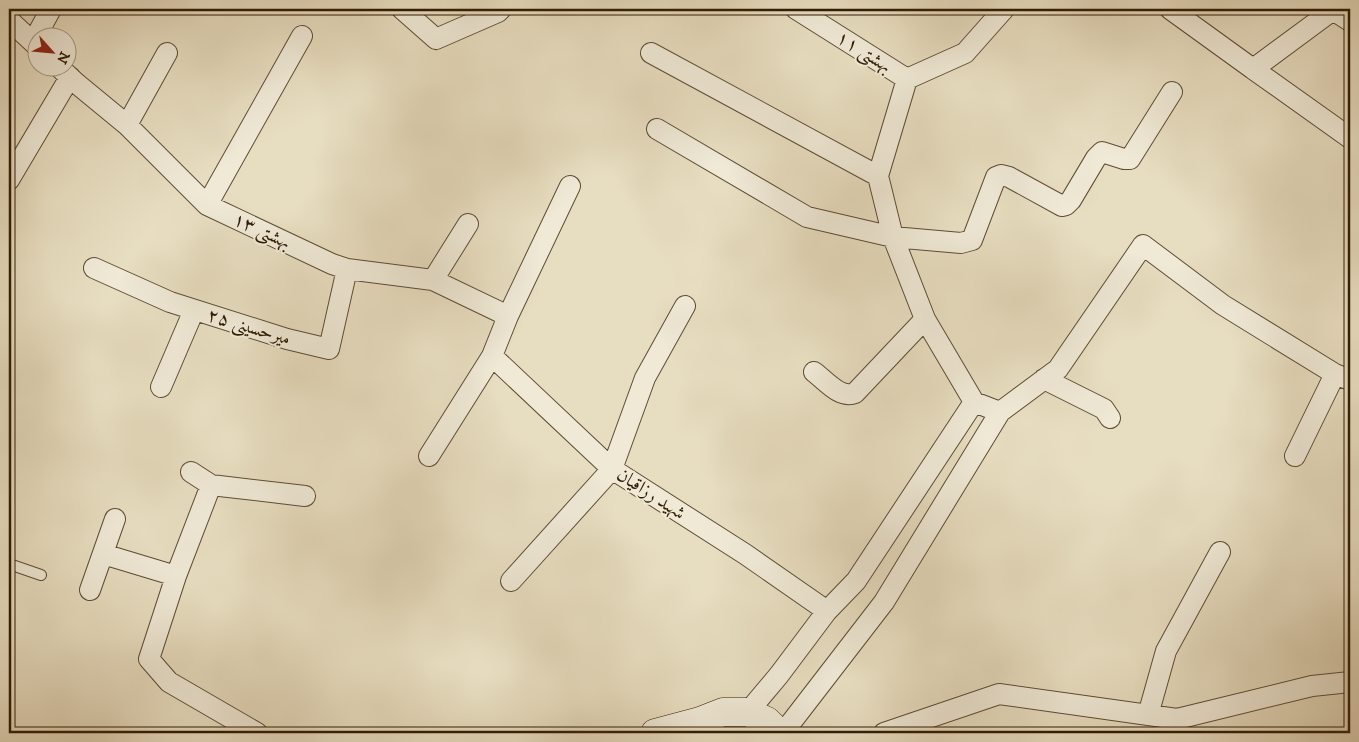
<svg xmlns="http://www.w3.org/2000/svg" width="1359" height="742" font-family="'IM FELL DW Pica',Amiri,serif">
  <rect width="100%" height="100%" fill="#e7ddc0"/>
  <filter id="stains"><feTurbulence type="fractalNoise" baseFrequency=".004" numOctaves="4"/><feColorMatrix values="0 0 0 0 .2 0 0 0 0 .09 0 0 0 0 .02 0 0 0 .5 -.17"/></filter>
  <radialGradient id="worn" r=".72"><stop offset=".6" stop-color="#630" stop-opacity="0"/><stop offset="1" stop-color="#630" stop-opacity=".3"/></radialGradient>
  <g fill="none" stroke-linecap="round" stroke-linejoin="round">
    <defs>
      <path id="lane" d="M9,564L41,575"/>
      <path id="street" d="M402,9L436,39L498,12L501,9
        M796,9L907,79
        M1004,9L965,53L907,79L878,176L893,237L925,319L974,402L1000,412L1058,369L1143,245L1223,305L1335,374L1350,380
        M1170,9L1253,69L1333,10L1350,21
        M9,20L38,47
        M33,42L51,9
        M651,53L878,176
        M60,68L76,83L127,125L207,205L332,264L347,269L433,280L508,316
        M1253,69L1350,138
        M127,125L167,53
        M657,129L807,217L893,237L961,243L972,240L996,177L1001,175L1009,177L1062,206L1066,205L1071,200L1096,158L1102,152L1124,159H1130L1172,92
        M9,180L70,77
        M207,205L302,36
        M94,268L170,302L287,339L329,349L347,269
        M433,280L468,224
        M492,356L612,469L745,554L827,611
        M814,372C826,381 840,399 855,393L925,319
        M1044,379L1104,409L1110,418
        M161,387L194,310
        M429,456L492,356L508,316L570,186
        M1295,456L1335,374
        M191,472L211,485L305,496
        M211,485L176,576L149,659L169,682L257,733
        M103,554L176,576
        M511,581L612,469L645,378L685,306
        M90,590L115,519
        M748,712L779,675L827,611L856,581L974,402
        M1148,715L1166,651L1220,552
        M783,733L884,602L1000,412
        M884,733L999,694L1177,719L1312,686L1350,682"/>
      <path id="secondary" d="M655,733L700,721
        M688,733L700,721L723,712H748L767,721L779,733"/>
    </defs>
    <use href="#lane" stroke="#5e4c34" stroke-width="12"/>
    <use href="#street" stroke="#5e4c34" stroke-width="22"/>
    <use href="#secondary" stroke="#301c05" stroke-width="29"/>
    <use href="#lane" stroke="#efe9d6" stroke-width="10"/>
    <use href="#street" stroke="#efe9d6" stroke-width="20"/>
    <use href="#secondary" stroke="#efe9d6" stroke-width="28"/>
  </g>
  <g text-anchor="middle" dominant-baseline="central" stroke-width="4" stroke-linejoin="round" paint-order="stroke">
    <g font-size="19" fill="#301c05" stroke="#efe9d6">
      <text transform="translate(864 52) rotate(32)">بهشتی ۱۱</text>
      <text transform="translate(262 231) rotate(25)">بهشتی ۱۳</text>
      <text transform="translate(249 327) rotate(17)">میرحسینی ۲۵</text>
      <text transform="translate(651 494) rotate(33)">شهید رزاقیان</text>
    </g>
  </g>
  <rect width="1359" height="742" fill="none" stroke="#e7ddc0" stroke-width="30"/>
  <rect x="10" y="10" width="1339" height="722" fill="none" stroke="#301c05" stroke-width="2.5"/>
  <rect x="15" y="15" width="1329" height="712" fill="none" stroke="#301c05"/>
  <g transform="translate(52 52) rotate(117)"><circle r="24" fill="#efe9d6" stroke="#a39782"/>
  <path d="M0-4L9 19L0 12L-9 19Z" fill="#8f2418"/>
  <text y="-8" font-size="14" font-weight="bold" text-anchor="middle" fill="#301c05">N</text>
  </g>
  <rect width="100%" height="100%" filter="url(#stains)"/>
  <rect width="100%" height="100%" fill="url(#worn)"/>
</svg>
